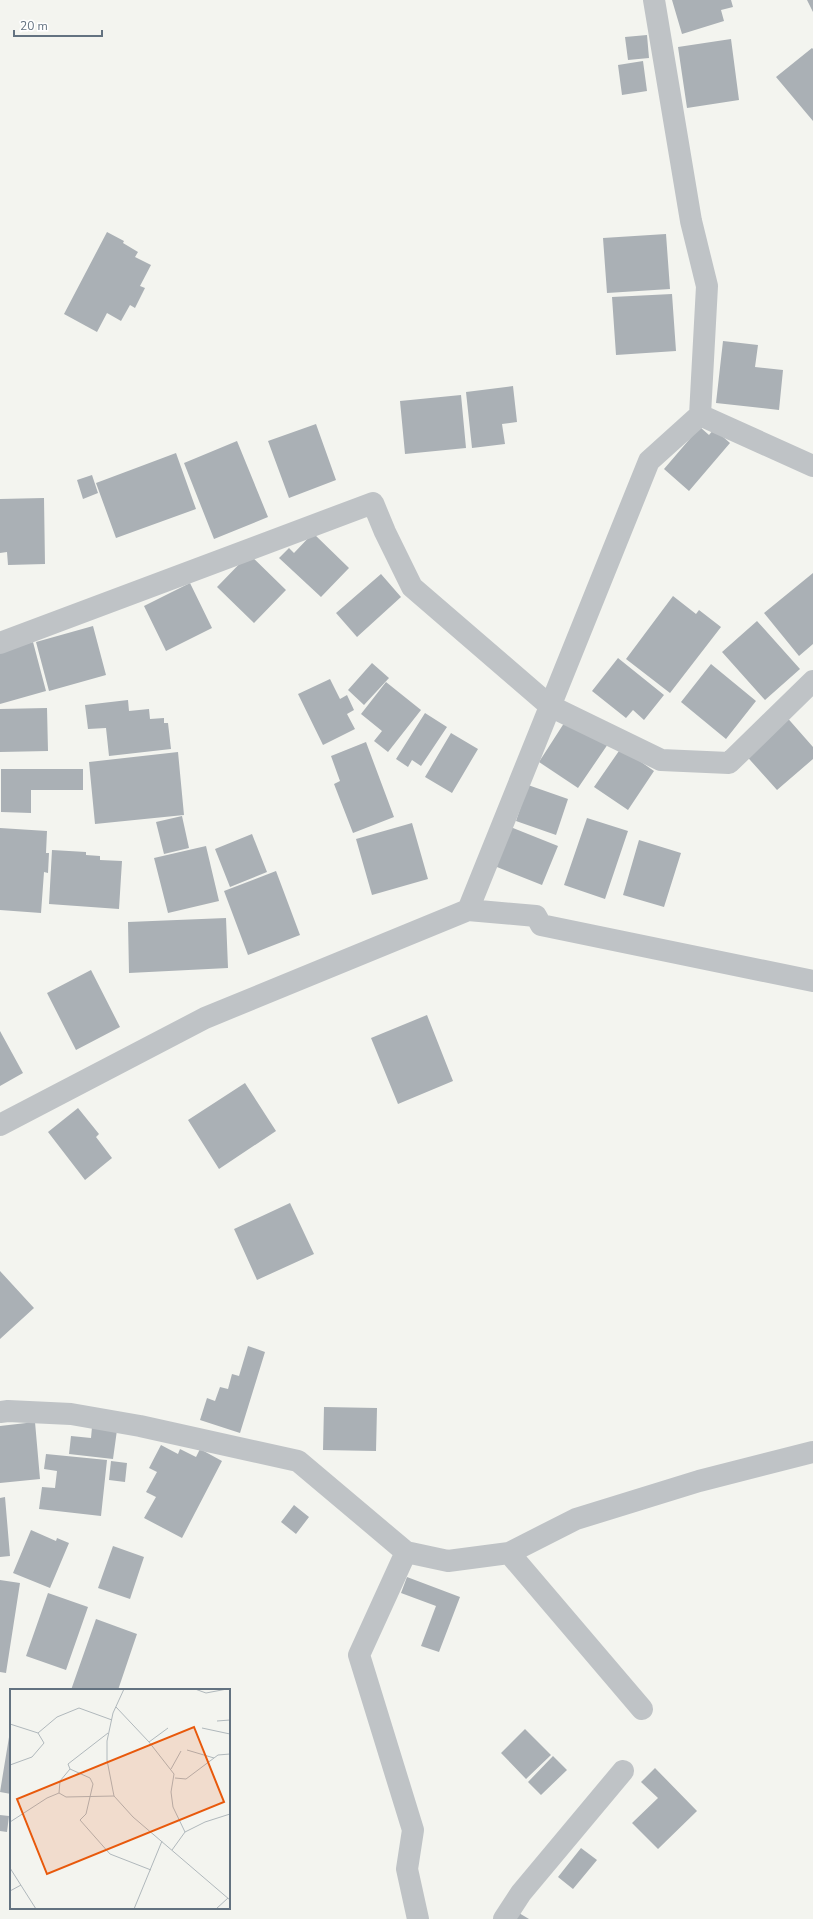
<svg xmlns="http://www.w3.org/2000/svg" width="813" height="1919" font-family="'Nunito Sans',sans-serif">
  <rect width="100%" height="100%" fill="#f3f4ef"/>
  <path fill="#aab0b5" d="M672,0H731L733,7L721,10L724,21L682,34Z
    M807,0H813V12Z
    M647,35L649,58L628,60L625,37Z
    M731,39L739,100L687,108L678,47Z
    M812,48L813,49V121L776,77Z
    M643,61L647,91L622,95L618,65Z
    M107,232L124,241L123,243L138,252L135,257L151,265L140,286L145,288L135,308L130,305L121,321L107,313L97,332L64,314Z
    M666,234L670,289L607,293L603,238Z
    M672,294L676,351L616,355L612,297Z
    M723,341L758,345L755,367L783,370L779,410L716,403Z
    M513,386L517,422L502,424L505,444L472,448L466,392Z
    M461,395L466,448L405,454L400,401Z
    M316,424L336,480L289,498L268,441Z
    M700,427L709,435L714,429L730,443L689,491L664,469Z
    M237,441L268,517L214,539L184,463Z
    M176,453L196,509L116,538L96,483Z
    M92,475L98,493L83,499L77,480Z
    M44,498L45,564L8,565L7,552L0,553V499Z
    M313,533L349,568L321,597L279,558L289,548L294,553Z
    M249,554L286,590L254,623L217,587Z
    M813,573V644L799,656L764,613Z
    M381,574L401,597L357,637L336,613Z
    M190,583L212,628L166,651L144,606Z
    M673,596L696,614L699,610L721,627L670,693L626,659Z
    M757,621L800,669L765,700L722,652Z
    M93,626L106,675L49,691L36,642Z
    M33,642L46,691L0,704V652Z
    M618,658L664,695L644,720L633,710L626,718L592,691Z
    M372,663L389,678L364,705L348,690Z
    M711,664L756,701L726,739L681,702Z
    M330,679L340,699L347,695L354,710L347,714L355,729L323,745L298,694Z
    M386,682L421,710L388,752L374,741L382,731L361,714Z
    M128,700L129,711L149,709L150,719L164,718V723H168L171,749L109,756L106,728L88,729L85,705Z
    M47,708L48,751L0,752V709Z
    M425,713L447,727L421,766L412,760L408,767L396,759Z
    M784,714L813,747V759L777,790L742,751Z
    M568,717L608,744L578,788L539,762Z
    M451,733L478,749L452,793L425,777Z
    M366,742L394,817L353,833L334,784L340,781L331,756Z
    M621,748L654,771L628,810L594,787Z
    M178,752L184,815L95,824L89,762Z
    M1,769H83V790H31V813L1,812Z
    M528,785L568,799L556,835L516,821Z
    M182,816L189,848L164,854L156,822Z
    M587,818L628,831L605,899L564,885Z
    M412,823L428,879L372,895L356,839Z
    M508,826L558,846L542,885L492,865Z
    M0,828L47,831L46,853H49L48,873L44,872L41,913L0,910Z
    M252,834L267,872L230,887L215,849Z
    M639,840L681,853L664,907L623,895Z
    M206,846L219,901L168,913L154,858Z
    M52,850L86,852V855L100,856V860L122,861L119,909L49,904Z
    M276,871L300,935L248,955L224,891Z
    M226,918L228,968L129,973L128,922Z
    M91,970L120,1027L76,1050L47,993Z
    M427,1015L453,1081L398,1104L371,1038Z
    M0,1031L23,1073L0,1086Z
    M245,1083L276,1131L219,1169L188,1120Z
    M78,1108L99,1134L96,1137L112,1158L85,1180L48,1132Z
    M290,1203L314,1254L257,1280L234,1229Z
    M0,1271L34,1308L0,1339Z
    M248,1346L265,1352L240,1433L200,1420L207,1398L215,1401L220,1387L228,1389L232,1374L239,1376Z
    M324,1407L377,1408L376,1451L323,1450Z
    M35,1422L40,1479L0,1483V1426Z
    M92,1427L117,1430L113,1459L69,1454L71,1436L91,1438Z
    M161,1445L178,1454L180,1449L196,1457L200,1449L222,1461L182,1538L144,1518L156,1497L146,1492L157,1472L149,1468Z
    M46,1454L107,1460L101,1516L39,1509L42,1487L55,1488L57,1471L44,1469Z
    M111,1461L127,1463L125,1482L109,1480Z
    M5,1497L10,1556L0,1557V1498Z
    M294,1505L309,1517L296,1534L281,1522Z
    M31,1530L56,1541L57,1538L69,1543L50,1588L13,1573Z
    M113,1546L144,1557L130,1599L98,1588Z
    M407,1577L460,1597L439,1652L421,1646L436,1606L401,1593Z
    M0,1580L20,1583L6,1673L0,1672Z
    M48,1593L88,1607L66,1670L26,1656Z
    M96,1619L137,1634L118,1690H71Z
    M525,1729L551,1755L526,1779L501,1753Z
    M10,1731H11V1794L0,1792Z
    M553,1756L567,1770L541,1795L528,1782Z
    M655,1768L697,1811L658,1849L632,1823L658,1798L641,1782Z
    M0,1815L9,1816L7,1832L0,1831Z
    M581,1848L597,1860L573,1889L558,1877Z
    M519,1913L529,1919H515Z"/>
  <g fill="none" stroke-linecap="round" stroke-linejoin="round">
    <path stroke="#bfc3c6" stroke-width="22" d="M700,415L813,466
      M0,643L373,503L385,532L412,587L550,706L661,760L729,763L813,681
      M468,910L649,461L700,415L707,286L691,221L654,0
      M0,1125L205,1018L468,910L536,916L541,925L813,981
      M0,1412L8,1411L71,1414L140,1426L298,1461L406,1552L448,1561L509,1553L576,1519L699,1481L813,1452
      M406,1552L359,1655L413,1830L407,1869L418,1919
      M509,1553L642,1709
      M504,1919L521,1893L623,1771"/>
  </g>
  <g transform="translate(10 1689)">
    <rect width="220" height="220" fill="#f3f4ef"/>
    <path fill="none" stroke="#b0b8bc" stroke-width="1" d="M114,0L103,24L97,52V71L104,107L123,128L220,211M185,0L196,4L217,0M106,18L139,53M207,32L220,31M0,35L28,44L34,54L22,68L0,76M158,39L139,53L164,85L161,103L163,118L175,143M192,39L220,45M28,44L47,28L69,19L102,31M177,61L204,69M60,80L80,89L83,95L76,125L70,131L100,165L141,181M161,80L171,62M165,89L176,90L208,66L220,65M49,104L50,92L60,80L58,75L98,44M0,133L37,109L49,104L56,108L104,107M162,161L175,143L195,133L220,125M0,179L26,220M0,202L11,196M124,220L152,152M206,220L218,209"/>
    <path fill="#e8590c" fill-opacity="0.15" stroke="#e8590c" stroke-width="2" d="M184,38L214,113L37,185L7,110Z"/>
    <rect width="220" height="220" fill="none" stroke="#637280" stroke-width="2"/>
  </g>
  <path d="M14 30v6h88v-6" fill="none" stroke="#637280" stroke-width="2"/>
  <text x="20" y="30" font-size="12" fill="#637280" stroke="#ffffff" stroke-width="3" paint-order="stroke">20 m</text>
</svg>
